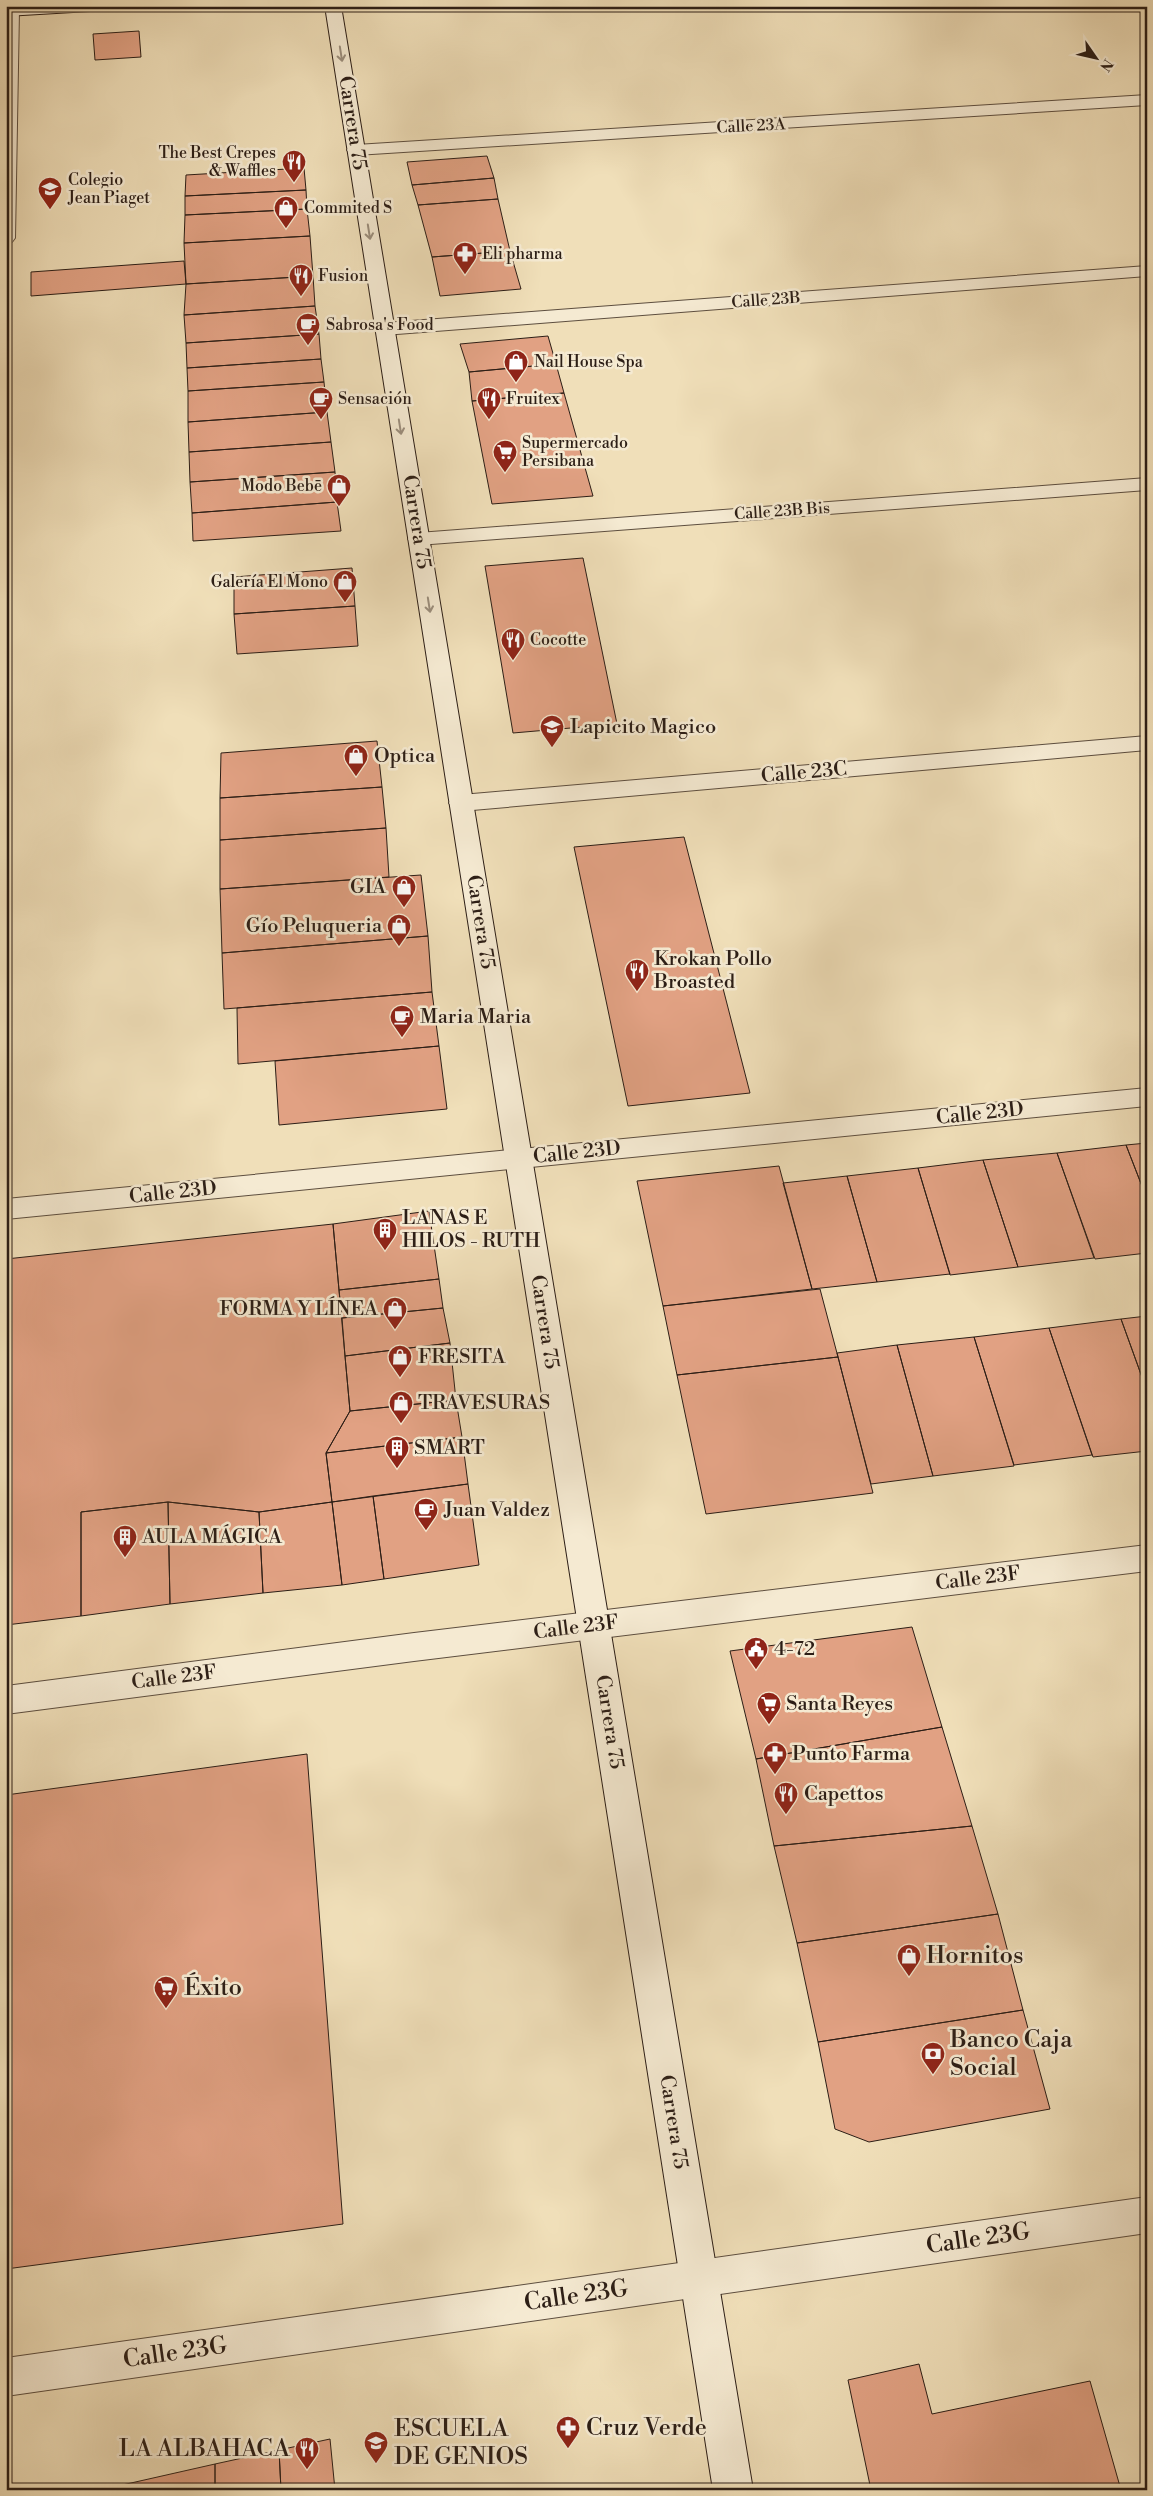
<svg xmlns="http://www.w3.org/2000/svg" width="1153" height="2496" font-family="'Libre Bodoni',serif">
  <rect width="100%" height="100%" fill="#f0dfb9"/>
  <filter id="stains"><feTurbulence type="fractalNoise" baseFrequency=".004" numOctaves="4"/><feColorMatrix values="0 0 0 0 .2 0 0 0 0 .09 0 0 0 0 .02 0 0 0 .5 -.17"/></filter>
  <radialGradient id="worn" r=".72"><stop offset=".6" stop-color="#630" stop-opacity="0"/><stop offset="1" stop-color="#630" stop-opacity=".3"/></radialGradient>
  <path fill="#e1a183" stroke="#2c1e16" d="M139,31L141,57L95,60L93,34Z
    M487,156L494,178L412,185L407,162Z
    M304,168L306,190L185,196L186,175Z
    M494,178L498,199L418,205L412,185Z
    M306,190L307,209L185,215V196Z
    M498,199L510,251L432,257L418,205Z
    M307,209L310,236L184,243L185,215Z
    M310,236L313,276L186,284L184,243Z
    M510,251L521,289L440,296L432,257Z
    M184,261L186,284L31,296V272Z
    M313,276L315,306L184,315L186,284Z
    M315,306L319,334L186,343L184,315Z
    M319,334L321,359L187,368L186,343Z
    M548,336L556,364L469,372L460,344Z
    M321,359L324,382L188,391L187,368Z
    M556,364L564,393L472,401L469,372Z
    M324,382L327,412L188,422V391Z
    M564,393L593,496L492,504L472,401Z
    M327,412L331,442L189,452L188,422Z
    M331,442L335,472L190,482L189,452Z
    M335,472L337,502L192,513L190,482Z
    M337,502L341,531L193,541L192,513Z
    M583,558L617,724L513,733L485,566Z
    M352,568L355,606L234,614V577Z
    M355,606L358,646L237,654L234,614Z
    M377,741L382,787L220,798L221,753Z
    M382,787L386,828L220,840V798Z
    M386,828L389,877L220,889V840Z
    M684,837L750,1093L628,1106L574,847Z
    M421,875L428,936L222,953L220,889Z
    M428,936L432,992L224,1009L222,953Z
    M432,992L439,1046L238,1064L237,1008Z
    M439,1046L447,1109L279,1125L275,1061Z
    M1147,1143V1199L1126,1145Z
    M1126,1145L1147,1199V1253L1095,1259L1057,1153Z
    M1057,1153L1094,1258L1018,1267L983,1160Z
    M983,1160L1018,1267L950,1275L918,1168Z
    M779,1166L812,1289L663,1306L637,1181Z
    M918,1168L950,1274L877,1282L847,1176Z
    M847,1176L877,1282L812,1289L783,1183Z
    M429,1211L439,1279L339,1290L333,1224Z
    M333,1224L350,1411L326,1453L332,1502L259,1512L168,1502L81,1512V1616L6,1625V1259Z
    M439,1279L443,1308L342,1318L339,1290Z
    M820,1289L838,1357L677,1375L663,1306Z
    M443,1308L450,1343L345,1356L342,1318Z
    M1147,1316V1391L1121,1319Z
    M1121,1319L1147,1391V1451L1093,1457L1049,1328Z
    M1049,1328L1092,1455L1014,1465L974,1337Z
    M974,1337L1014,1466L933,1476L897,1345Z
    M450,1343L456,1400L350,1411L345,1356Z
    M897,1345L933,1476L871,1484L837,1353Z
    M838,1357L873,1493L706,1514L677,1375Z
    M456,1400L462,1437L326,1453L350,1411Z
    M462,1437L468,1484L332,1502L326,1453Z
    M468,1484L479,1565L384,1579L373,1496Z
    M373,1496L384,1579L342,1585L332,1502Z
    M168,1502L259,1512L263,1593L170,1604Z
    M168,1502L170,1604L81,1616V1512Z
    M332,1502L342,1585L263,1593L259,1512Z
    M912,1627L942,1727L756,1759L730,1651Z
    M942,1727L972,1826L774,1846L756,1759Z
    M307,1754L343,2224L6,2269V1795Z
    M972,1826L998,1914L797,1943L774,1846Z
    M998,1914L1023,2010L818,2042L797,1943Z
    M1023,2010L1050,2109L869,2142L835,2129L818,2042Z
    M919,2364L932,2414L1090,2381L1121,2490H871L848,2380Z
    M330,2439L335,2490H281L279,2450Z
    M279,2450L281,2490H215V2464Z
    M215,2464V2490H100Z"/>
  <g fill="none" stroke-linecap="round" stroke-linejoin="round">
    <defs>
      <path id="street" d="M7,6L17,7L19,10L15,238L12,242L6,243Z
        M1147,95V105L356,155L350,154L347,150L350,146L356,145Z
        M1147,266V276L384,335L377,333L375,329L377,325L384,323Z
        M1147,478V490L418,545L411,543L408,539L411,535L418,533Z
        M1147,736V750L461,811L453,808L449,803L453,798L461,795Z
        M1147,1088V1106L6,1219V1199Z
        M1147,1545V1571L414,1661L6,1714V1686L414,1633Z
        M1147,2197V2233L6,2396V2358Z"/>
      <path id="secondary" d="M6,6H98L90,11L6,16Z
        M325,6H341L753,2490H713Z"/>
    </defs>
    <use href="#street" stroke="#5d4e3f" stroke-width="2"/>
    <use href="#secondary" stroke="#2c1e16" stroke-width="2"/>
    <use href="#street" fill="#f5ead2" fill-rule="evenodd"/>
    <use href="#secondary" fill="#f5ead2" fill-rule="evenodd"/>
  </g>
  <defs><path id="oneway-shaft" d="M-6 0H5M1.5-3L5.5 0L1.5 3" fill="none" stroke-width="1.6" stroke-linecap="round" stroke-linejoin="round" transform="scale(1.25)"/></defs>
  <g stroke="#9b8e7d">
    <use href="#oneway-shaft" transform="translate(341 54) rotate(81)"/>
    <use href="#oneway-shaft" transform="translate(369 232) rotate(81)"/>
    <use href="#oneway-shaft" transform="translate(400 427) rotate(81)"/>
    <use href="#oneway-shaft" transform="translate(429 605) rotate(81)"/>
  </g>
  <defs>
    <symbol id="restaurant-pin" viewBox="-11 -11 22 30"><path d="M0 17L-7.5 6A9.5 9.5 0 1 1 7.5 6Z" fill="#8f2418" stroke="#f5ead2"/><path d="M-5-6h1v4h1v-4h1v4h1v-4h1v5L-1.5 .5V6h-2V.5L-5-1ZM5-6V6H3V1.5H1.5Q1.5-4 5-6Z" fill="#fff"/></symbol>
    <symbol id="school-pin" viewBox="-11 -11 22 30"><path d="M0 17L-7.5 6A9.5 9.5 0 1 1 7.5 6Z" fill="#8f2418" stroke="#f5ead2"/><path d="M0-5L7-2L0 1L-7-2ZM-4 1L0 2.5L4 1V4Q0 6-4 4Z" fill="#fff"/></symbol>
    <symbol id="shop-pin" viewBox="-11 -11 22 30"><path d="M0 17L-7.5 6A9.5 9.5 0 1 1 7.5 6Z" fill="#8f2418" stroke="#f5ead2"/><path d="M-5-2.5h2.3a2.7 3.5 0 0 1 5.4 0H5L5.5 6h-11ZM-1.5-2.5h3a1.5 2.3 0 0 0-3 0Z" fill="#fff"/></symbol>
    <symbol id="pharmacy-pin" viewBox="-11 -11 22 30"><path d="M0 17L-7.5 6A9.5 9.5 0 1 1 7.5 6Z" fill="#8f2418" stroke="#f5ead2"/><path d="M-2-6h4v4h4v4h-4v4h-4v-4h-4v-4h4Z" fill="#fff"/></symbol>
    <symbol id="cafe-pin" viewBox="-11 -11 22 30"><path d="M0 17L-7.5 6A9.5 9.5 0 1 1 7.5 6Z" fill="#8f2418" stroke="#f5ead2"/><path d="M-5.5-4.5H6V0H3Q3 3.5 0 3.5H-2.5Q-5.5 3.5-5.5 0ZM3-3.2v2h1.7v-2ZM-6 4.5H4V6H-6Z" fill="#fff"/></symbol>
    <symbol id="supermarket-pin" viewBox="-11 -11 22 30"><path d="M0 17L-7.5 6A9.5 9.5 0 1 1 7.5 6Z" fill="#8f2418" stroke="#f5ead2"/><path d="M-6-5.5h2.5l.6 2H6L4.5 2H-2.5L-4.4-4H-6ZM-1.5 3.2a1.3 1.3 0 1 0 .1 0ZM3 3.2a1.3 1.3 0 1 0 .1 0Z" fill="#fff"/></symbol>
    <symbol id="building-pin" viewBox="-11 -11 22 30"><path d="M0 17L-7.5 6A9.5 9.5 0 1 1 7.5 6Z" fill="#8f2418" stroke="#f5ead2"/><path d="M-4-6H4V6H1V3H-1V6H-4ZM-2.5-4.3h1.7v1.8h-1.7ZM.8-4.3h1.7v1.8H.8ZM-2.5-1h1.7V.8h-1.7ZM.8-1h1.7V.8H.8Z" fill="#fff"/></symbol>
    <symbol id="civic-pin" viewBox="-11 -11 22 30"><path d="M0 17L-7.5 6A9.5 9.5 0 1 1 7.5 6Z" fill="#8f2418" stroke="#f5ead2"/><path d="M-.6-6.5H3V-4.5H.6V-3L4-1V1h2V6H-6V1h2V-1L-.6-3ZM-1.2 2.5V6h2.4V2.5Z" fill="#fff"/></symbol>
    <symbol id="bank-pin" viewBox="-11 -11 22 30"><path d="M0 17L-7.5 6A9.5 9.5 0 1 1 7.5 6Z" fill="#8f2418" stroke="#f5ead2"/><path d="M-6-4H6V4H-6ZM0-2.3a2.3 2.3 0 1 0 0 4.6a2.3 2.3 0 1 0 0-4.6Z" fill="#fff"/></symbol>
  </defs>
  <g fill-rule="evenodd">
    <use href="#restaurant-pin" x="280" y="148" width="28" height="38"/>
    <use href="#school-pin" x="36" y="175" width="28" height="38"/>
    <use href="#shop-pin" x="272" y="194" width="28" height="38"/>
    <use href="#pharmacy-pin" x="451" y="240" width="28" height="38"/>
    <use href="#restaurant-pin" x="287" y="262" width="28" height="38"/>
    <use href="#cafe-pin" x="294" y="311" width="28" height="38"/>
    <use href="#shop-pin" x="502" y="348" width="28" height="38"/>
    <use href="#cafe-pin" x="307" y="385" width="28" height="38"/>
    <use href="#restaurant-pin" x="475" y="385" width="28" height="38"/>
    <use href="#supermarket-pin" x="491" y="438" width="28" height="38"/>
    <use href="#shop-pin" x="325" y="472" width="28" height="38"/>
    <use href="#shop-pin" x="331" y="568" width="28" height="38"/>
    <use href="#restaurant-pin" x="499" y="626" width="28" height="38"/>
    <use href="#school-pin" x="538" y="713" width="28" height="38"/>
    <use href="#shop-pin" x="342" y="742" width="28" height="38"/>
    <use href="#shop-pin" x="390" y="873" width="28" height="38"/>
    <use href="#shop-pin" x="385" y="912" width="28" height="38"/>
    <use href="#restaurant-pin" x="623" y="957" width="28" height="38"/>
    <use href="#cafe-pin" x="388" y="1003" width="28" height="38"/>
    <use href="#building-pin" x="371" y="1216" width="28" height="38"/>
    <use href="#shop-pin" x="381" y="1295" width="28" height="38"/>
    <use href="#shop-pin" x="386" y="1343" width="28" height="38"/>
    <use href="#shop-pin" x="387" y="1389" width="28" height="38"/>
    <use href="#building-pin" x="383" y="1434" width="28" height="38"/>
    <use href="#cafe-pin" x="412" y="1496" width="28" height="38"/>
    <use href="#building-pin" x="111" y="1523" width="28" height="38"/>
    <use href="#civic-pin" x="742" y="1635" width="28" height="38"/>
    <use href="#supermarket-pin" x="755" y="1690" width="28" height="38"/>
    <use href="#pharmacy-pin" x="761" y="1740" width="28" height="38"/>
    <use href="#restaurant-pin" x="772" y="1780" width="28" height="38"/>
    <use href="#shop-pin" x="895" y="1942" width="28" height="38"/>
    <use href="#supermarket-pin" x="152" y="1974" width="28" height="38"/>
    <use href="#bank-pin" x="919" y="2040" width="28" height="38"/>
    <use href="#pharmacy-pin" x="554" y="2414" width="28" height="38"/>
    <use href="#school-pin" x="362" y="2429" width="28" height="38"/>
    <use href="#restaurant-pin" x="293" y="2435" width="28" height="38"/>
  </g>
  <g text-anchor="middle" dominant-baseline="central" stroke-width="5" stroke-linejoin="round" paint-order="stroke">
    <g font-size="16" fill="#2c1e16" stroke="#f5ead2">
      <text transform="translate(751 126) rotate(-3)">Calle 23A</text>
      <text transform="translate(766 300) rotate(-4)">Calle 23B</text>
      <text transform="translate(782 511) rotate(-4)">Calle 23B Bis</text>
    </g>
    <g font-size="16" fill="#2c1e16" stroke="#f5ead2" text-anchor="start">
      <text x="276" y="153" text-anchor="end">The Best Crepes<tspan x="276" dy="18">&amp; Waffles</tspan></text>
      <text x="68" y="180">Colegio<tspan x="68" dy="18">Jean Piaget</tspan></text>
      <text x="304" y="208">Commited S</text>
      <text x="482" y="254">Eli pharma</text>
      <text x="318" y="276">Fusion</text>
      <text x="326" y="325">Sabrosa's Food</text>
      <text x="534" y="362">Nail House Spa</text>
      <text x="338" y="399">Sensación</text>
      <text x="506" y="399">Fruitex</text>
      <text x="522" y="443">Supermercado<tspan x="522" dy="18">Persibana</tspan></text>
      <text x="322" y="486" text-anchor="end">Modo Bebē</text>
      <text x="328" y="582" text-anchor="end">Galería El Mono</text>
      <text x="530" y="640">Cocotte</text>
    </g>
    <g font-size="20" fill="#2c1e16" stroke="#f5ead2">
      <text transform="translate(352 123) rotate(81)">Carrera 75</text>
      <text transform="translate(416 522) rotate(81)">Carrera 75</text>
      <text transform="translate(804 773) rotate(-5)">Calle 23C</text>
      <text transform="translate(480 922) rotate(81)">Carrera 75</text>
      <text transform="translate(980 1114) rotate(-6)">Calle 23D</text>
      <text transform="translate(577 1153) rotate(-6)">Calle 23D</text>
      <text transform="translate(173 1193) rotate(-6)">Calle 23D</text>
      <text transform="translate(544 1322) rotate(81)">Carrera 75</text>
      <text transform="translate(978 1579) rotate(-7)">Calle 23F</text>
      <text transform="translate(576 1628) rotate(-7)">Calle 23F</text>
      <text transform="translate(174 1678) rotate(-7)">Calle 23F</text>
      <text transform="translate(609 1722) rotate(81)">Carrera 75</text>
      <text transform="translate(673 2122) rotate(81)">Carrera 75</text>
    </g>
    <g font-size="20" fill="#2c1e16" stroke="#f5ead2" text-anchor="start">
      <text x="570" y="727">Lapicito Magico</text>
      <text x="374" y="756">Optica</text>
      <text x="386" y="887" text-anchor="end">GIA</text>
      <text x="382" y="926" text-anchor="end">Gío Peluqueria</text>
      <text x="654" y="959">Krokan Pollo<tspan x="654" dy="23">Broasted</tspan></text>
      <text x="420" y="1017">Maria Maria</text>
      <text x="402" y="1218">LANAS E<tspan x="402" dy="23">HILOS - RUTH</tspan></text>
      <text x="378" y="1309" text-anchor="end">FORMA Y LÍNEA</text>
      <text x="418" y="1357">FRESITA</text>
      <text x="418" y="1403">TRAVESURAS</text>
      <text x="414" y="1448">SMART</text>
      <text x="444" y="1510">Juan Valdez</text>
      <text x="142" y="1537">AULA MÁGICA</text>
      <text x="774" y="1649">4-72</text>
      <text x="786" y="1704">Santa Reyes</text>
      <text x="792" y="1754">Punto Farma</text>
      <text x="804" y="1794">Capettos</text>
    </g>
    <g font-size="24" fill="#2c1e16" stroke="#f5ead2" text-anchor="start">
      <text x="926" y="1956">Hornitos</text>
      <text x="184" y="1988">Éxito</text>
      <text x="950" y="2040">Banco Caja<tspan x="950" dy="28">Social</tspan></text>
      <text x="586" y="2428">Cruz Verde</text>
      <text x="394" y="2429">ESCUELA<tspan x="394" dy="28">DE GENIOS</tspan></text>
      <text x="290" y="2449" text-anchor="end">LA ALBAHACA</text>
    </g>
    <g font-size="24" fill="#2c1e16" stroke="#f5ead2">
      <text transform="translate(978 2239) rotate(-8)">Calle 23G</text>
      <text transform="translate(576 2296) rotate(-8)">Calle 23G</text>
      <text transform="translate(175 2353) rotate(-8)">Calle 23G</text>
    </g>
  </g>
  <rect width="1153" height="2496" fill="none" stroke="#f0dfb9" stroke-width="25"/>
  <rect x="8" y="8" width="1138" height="2481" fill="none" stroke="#2c1e16" stroke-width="2.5"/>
  <rect x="12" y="12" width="1128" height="2471" fill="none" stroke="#2c1e16"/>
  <g transform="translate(1096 58) rotate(124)" stroke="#f5ead2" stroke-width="4" paint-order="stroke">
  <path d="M0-4L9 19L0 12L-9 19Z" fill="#2c1e16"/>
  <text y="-8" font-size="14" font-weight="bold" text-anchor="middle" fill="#2c1e16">N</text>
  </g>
  <rect width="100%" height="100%" filter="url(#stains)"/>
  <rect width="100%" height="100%" fill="url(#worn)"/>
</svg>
